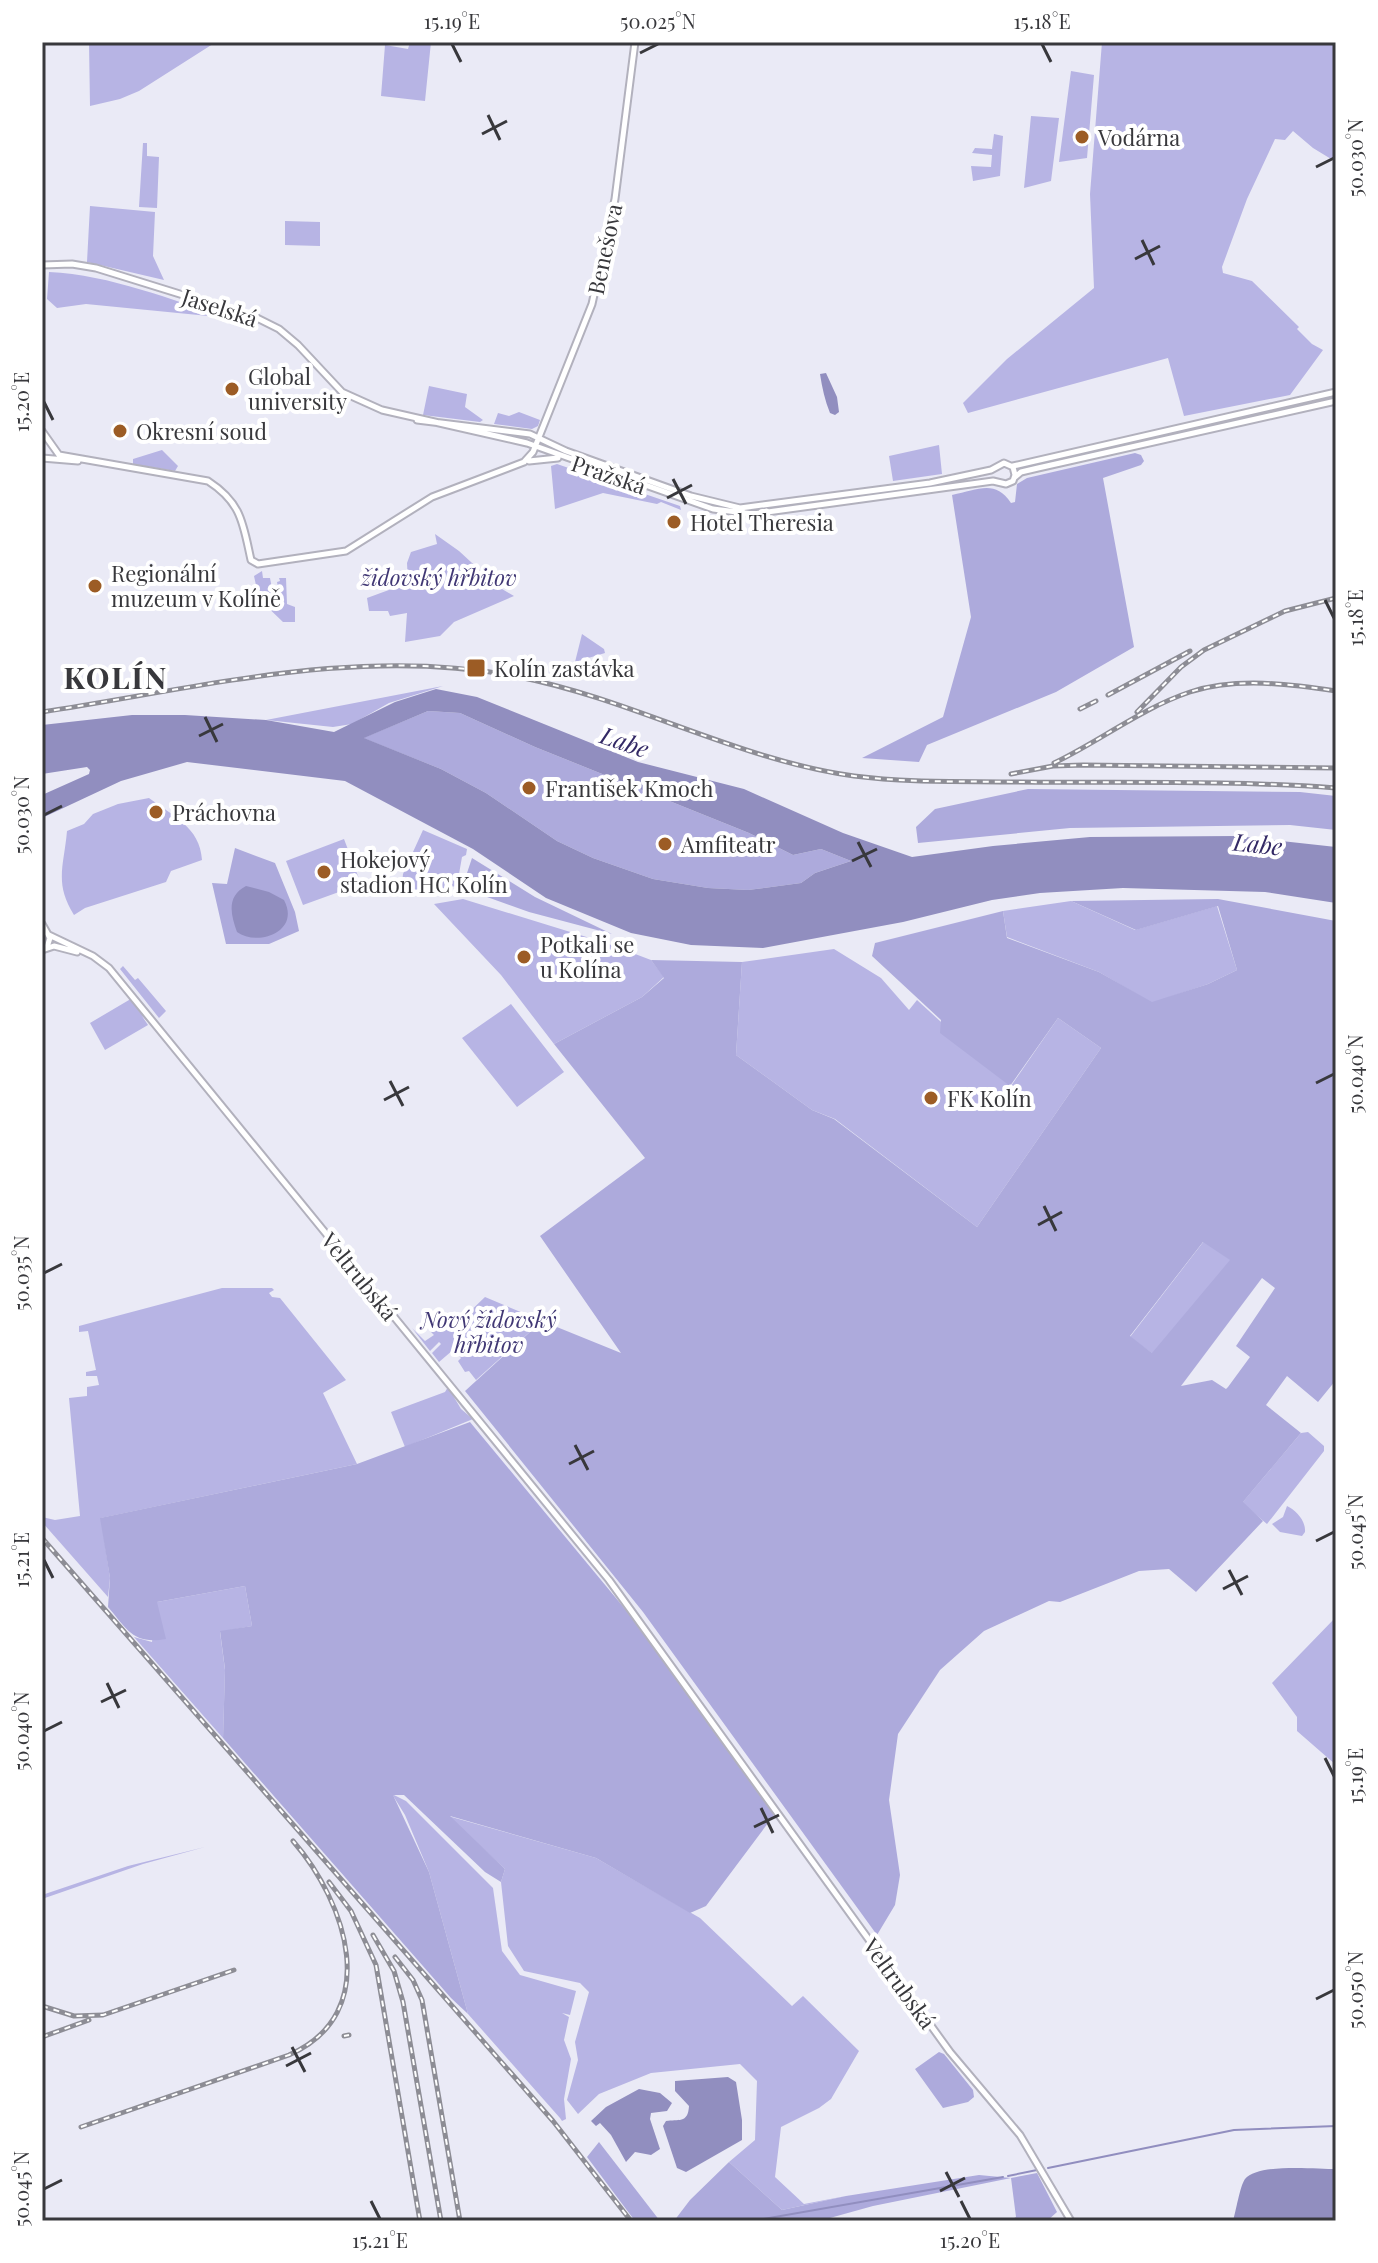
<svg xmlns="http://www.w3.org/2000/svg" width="1378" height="2263" font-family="'Playfair Display',serif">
  <rect width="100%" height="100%" fill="#eaeaf6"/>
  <path fill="#b7b4e4" d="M89,42H216L139,91L120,99L90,106Z
    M410,42H431L425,101L381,96L385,45L408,49Z
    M1102,42H1336V162L1313,148L1293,131L1285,140L1275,139L1247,199L1222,267L1223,273L1252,281L1299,327L1297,329L1312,344L1323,350L1290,395L1184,416L1168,358L968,413L963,403L1007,359L1094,288L1090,194Z
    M1071,71L1094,75L1087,158L1059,162Z
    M1031,116L1059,118L1051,181L1024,188Z
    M994,134L1003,136L1000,176L973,181L971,166L991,167L992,155L972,153L975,148L992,149Z
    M143,143H147V156L159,157L157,208L139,207Z
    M90,206L155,212L153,256L164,280L87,262Z
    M285,221L320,222V246L285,245Z
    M49,272C111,275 171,300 229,318L86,304L57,308L47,299Z
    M429,386L467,394L465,407L483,420L480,422L423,415Z
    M519,412L540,420L538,426L532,429L494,424L498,413L509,416Z
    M939,445L942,474L893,481L889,456Z
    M162,450L178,466L175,471L133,464V459Z
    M557,464L680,506L681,510L661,502L657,504L603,493L555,509L551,466Z
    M435,534L459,551L497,586L514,596L454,622L440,636L405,642L407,613L390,616L388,611H369L367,598L408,583L407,563L411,552L437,544Z
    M262,571L263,578H270L273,594L267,595L269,605L281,603L277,582L280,581L279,578H286L287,604L295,607V622H283L259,599L254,576Z
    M582,634L604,649L605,653L575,662Z
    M443,686L389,703L352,724L333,727L266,720Z
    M149,798C173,816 200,827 202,860L171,871L166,882L85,908L74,915C54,883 64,866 67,831L84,824L93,814L118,804Z
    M423,830L467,849L466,855L462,857L459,874L462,876L456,886L401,896L403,874Z
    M344,839L361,884L303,905L286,861Z
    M463,899L606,943L651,960L664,977L642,997L554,1044L501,975L434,904Z
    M1071,901L1135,930L1217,906L1237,970L1208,984L1152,1003L1099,972L1007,937L1003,911Z
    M834,949L881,978L909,1010L917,1000L1011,1086L1058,1018L1101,1048L977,1227L835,1119L812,1110L736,1055L742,962Z
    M123,966L135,980L138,978L166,1011L159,1018L120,969Z
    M129,997L150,1024L142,1016L148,1025L105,1050L90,1023L129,1000Z
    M511,1004L564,1072L517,1107L462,1038Z
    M1204,1241L1231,1260L1153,1354L1130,1337Z
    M222,1288H272L274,1290L269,1293L272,1297L280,1298L346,1380L323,1393L357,1464L101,1518L110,1578L108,1597L42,1522V1517L55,1520L80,1516L69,1398L87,1396V1387L99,1385L97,1376H86V1372L96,1370L88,1331L79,1332V1326Z
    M485,1297L542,1321L476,1380L469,1371L465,1372L458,1361L461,1358L453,1350L439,1362L432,1353L441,1344L439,1342L430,1351L412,1328L425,1341L434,1335L431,1332L443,1323L447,1327L459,1319L461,1320Z
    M448,1387L461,1409L473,1419L405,1447L391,1412L445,1392Z
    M1308,1432L1324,1446V1451L1267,1524L1242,1503L1301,1433Z
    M1287,1506C1296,1510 1306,1521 1305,1532L1302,1536L1280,1532L1272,1524L1283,1517Z
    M245,1586L252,1626L220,1632L225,1670L223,1738L134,1637L152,1642L157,1602Z
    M1336,1617V1765L1297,1731V1717L1272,1683Z
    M392,1794L406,1801L493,1888L502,1951L520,1975L576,1991L570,2015L562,2013L569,2017L564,2040L571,2059L564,2099L566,2119L562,2121L560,2118L468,2014L429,1872L405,1815Z
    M448,1816L596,1858L700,1918L792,2006L803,1996L859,2051L831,2099L819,2108L781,2127L775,2177L804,2204L846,2196L782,2210L729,2162L755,2140L757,2081L740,2064L651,2073L599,2094L578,2114L567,2100L578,2060L575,2042L589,1992L580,1983L524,1971L508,1946L501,1882L505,1869Z
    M205,1847L143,1864L42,1899V1895L128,1866Z"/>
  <path fill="#adaadc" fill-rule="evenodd" d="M1135,453L1141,455L1144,461L1141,465L1103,478L1134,647L1056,692L927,745L919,762L862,758L943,717L971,617L952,495C978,490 995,479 1011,503L1015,502L1017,484L1027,478Z
    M428,711L460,713L535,747L749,833L793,855L821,849L851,861L815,873L801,883L748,890L708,888L653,879L593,858L557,841L486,793L441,769L363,738Z
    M1028,789L1300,792L1336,796V830L1290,825L1070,828L918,843L916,827L935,809Z
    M235,848L275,863L295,912L299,931L269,944H226L212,883L227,884Z
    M472,858L535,897L612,934L529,912L462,888Z
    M1218,899L1336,921V1380L1318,1402L1287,1376L1266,1405L1301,1433L1243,1502L1263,1521L1196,1592L1169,1569L1139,1571L1060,1602L1049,1601L984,1631L940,1670L898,1734L889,1800L900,1875L895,1905L877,1935L643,1612L465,1391L542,1321L621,1353L540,1236L645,1158L554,1044L642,997L664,978L651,960L742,962L736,1055L812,1110L834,1119L977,1227L1101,1048L1058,1018L1010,1086L940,1033L941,1020L872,956L875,943L1003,911L1007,938L1099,972L1152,1002L1208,984L1237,970L1218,906L1136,930L1071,901ZM1203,1242L1230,1260L1152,1353L1130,1336ZM1262,1278L1275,1288L1236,1346L1250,1357L1228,1387L1226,1389L1212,1380L1181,1386Z
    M470,1422L630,1615L774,1815L706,1906L690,1913L596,1858L450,1816L505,1869L501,1882L485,1872L404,1795H393L429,1872L468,2014L451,1998L223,1738L225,1669L220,1631L252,1626L245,1586L157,1602L166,1639C133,1645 127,1629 108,1607L110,1578L100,1518L357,1464Z
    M939,2052L944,2054L973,2090L974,2097L968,2102L943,2108L915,2069Z
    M599,2142L660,2221H635L587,2157Z
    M729,2162L782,2210L846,2196L979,2175L1011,2178L1037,2173L1057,2212L1047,2221H1009L1016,2217L1011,2178L873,2206L819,2221H674L690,2200Z"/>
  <path fill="#918ebf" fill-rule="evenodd" d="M826,373L837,397L839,412L835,415L830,413C825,401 822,387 820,374Z
    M436,689L477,697L638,762L744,789L843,833L912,857L993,846L1090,837L1237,836L1336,847V903L1265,892L1123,888L1040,893L992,900L903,922L763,948L691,945L631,933L546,898L473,849L345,781L187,762L121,781L42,818V795L89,774L90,770L87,767L42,774V725L132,715H185L266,720L334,732L395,702ZM428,711L460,713L535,747L749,833L793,855L821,849L851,861L815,873L801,883L748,890L708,888L653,879L593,858L557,841L486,793L441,769L364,738Z
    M246,886L269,892L284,900C301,932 257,947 237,932C230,913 227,896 246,886Z
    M728,2077L736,2082L742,2120V2140L686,2172L677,2168L663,2126L666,2121C678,2119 688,2124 689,2106L675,2091V2081Z
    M639,2089L660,2093L672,2103L667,2111L651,2113L650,2119L660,2149L651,2155L635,2152L626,2162L611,2135L600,2123L596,2126L591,2121L606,2107Z
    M1336,2169V2221H1233C1236,2211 1240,2186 1245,2179C1258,2163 1315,2169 1336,2169Z"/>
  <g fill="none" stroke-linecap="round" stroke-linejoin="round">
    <path stroke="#918ebf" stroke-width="2" d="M1048,2168L1234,2130L1336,2126
      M1008,2176L1037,2170
      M752,2221L1003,2177"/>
    <defs>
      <path id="tertiary" d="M42,265L72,264L96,268L257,318L279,329L298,345L342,392L382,410L527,443L713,509L753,514L993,481L1006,484L1013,481L1015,475L1013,467L1004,463L991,470L930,483L740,508L691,496L566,451L530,434L417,420
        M42,431L59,455L208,481C242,503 243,524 251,560L258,564L346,551L432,497L524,462L533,452L592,304L615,199L635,42
        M42,458L78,461
        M529,461L558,458
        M1013,466L1336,392
        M1015,477L1021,472L1038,468L1336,401
        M42,924L50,938L47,947
        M49,935L93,956L109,968L609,1580L950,2052L1020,2135L1071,2221
        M42,950L54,946L77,952"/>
    </defs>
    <use href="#tertiary" stroke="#b2b1bd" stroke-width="9"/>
    <use href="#tertiary" stroke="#fff" stroke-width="5"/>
    <defs>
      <path id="rail" d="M1108,695L1190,651
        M1080,709L1096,701
        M42,712C200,688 360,645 519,677C634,700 738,760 854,776C909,783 964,781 1019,782C1125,783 1231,780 1336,788
        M1137,712L1181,667L1204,650L1285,611L1336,598
        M1054,763C1100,741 1142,708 1190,692C1236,677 1290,684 1336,691
        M1011,774L1053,766L1083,765L1336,768
        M42,1538L553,2121L631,2221
        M329,1882L351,1911L376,1965L420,2221
        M373,1935L394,1971L403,2002L441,2221
        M395,1957L413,1980L422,2000L460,2221
        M42,2006L74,2016L103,2015L234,1970
        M344,2036L349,2035
        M42,2037L89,2020
        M81,2127L289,2055C384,2013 346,1902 293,1841"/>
    </defs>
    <use href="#rail" stroke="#8d8d95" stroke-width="5"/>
    <use href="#rail" stroke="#fff" stroke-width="2" stroke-dasharray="6" stroke-linecap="butt"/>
  </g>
  <path fill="none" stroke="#38383c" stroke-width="3" d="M452,44L461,62M1042,44L1051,62M640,53L658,44M488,115L500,140M482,134L507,121M1316,167L1334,158M1142,240L1154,265M1135,259L1160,246M44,402L53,420M673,479L686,504M667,498L692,485M1325,600L1334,618M205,717L217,742M199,736L223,724M44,815L62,806M858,842L871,867M852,861L877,849M390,1081L403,1106M1316,1083L1334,1074M384,1100L409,1087M1044,1206L1056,1231M1038,1225L1062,1212M44,1273L62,1264M575,1445L588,1470M569,1464L594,1451M1316,1541L1334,1532M44,1560L53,1578M1229,1570L1242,1595M1223,1589L1248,1576M107,1683L119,1708M101,1702L126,1690M44,1731L62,1722M1325,1758L1334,1776M761,1808L773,1833M754,1827L779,1815M1316,1999L1334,1990M292,2047L305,2072M286,2066L311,2053M946,2172L959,2197M44,2189L62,2180M940,2191L965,2178M371,2201L380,2219M961,2201L970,2219"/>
  <g fill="#9c5c25" stroke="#fff" stroke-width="3">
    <circle cx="1082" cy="137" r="8"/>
    <circle cx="232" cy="389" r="8"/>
    <circle cx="120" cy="431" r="8"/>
    <circle cx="674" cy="522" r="8"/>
    <circle cx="95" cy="586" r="8"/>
    <rect x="466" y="658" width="20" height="20" rx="4"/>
    <circle cx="529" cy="788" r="8"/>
    <circle cx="156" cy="812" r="8"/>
    <circle cx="665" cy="844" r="8"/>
    <circle cx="324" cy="872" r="8"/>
    <circle cx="524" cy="957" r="8"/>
    <circle cx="931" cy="1098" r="8"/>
  </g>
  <g text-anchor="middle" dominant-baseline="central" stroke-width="8" stroke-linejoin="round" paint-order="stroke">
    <g font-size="22" fill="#38383c" stroke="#fff" text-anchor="start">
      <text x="1098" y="137">Vodárna</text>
      <text x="248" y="376">Global<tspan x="248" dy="25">university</tspan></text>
      <text x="136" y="431">Okresní soud</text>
      <text x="690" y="522">Hotel Theresia</text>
      <text x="111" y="573">Regionální<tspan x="111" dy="25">muzeum v Kolíně</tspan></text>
      <text x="494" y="668">Kolín zastávka</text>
      <text x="545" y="788">František Kmoch</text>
      <text x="172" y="812">Práchovna</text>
      <text x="681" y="844">Amfiteatr</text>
      <text x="340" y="859">Hokejový<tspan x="340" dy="25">stadion HC Kolín</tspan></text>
      <text x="540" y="944">Potkali se<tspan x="540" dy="25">u Kolína</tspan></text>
      <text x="947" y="1098">FK Kolín</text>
    </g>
    <g font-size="22" fill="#38383c" stroke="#fff">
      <text transform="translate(604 249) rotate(-78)">Benešova</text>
      <text transform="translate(220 307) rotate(18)">Jaselská</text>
      <text transform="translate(609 474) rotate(19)">Pražská</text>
      <text transform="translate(360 1276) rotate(51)">Veltrubská</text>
      <text transform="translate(900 1983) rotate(54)">Veltrubská</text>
    </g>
    <g font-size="22" font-style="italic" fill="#403774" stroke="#fff">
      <text x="439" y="577">židovský hřbitov</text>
      <text x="489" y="1319">Nový židovský<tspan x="489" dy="25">hřbitov</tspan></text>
    </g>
    <g font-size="24" font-style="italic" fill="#332965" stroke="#fff">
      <text transform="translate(625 741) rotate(19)">Labe</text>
      <text transform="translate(1258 843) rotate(6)">Labe</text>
    </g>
    <g font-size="30" font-weight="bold" letter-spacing="2" fill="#38383c" stroke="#fff">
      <text x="116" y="677">KOLÍN</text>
    </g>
  </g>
  <rect width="1378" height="2263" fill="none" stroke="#ffffff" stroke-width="88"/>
  <rect x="44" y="44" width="1290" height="2175" fill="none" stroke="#38383c" stroke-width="3"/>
  <g font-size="20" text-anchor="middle" fill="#38383c">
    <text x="452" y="29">15.19°E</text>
    <text x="658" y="29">50.025°N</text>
    <text x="1042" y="29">15.18°E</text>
    <text transform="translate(1356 158) rotate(-90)" y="7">50.030°N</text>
    <text transform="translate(22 402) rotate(-90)" y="7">15.20°E</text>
    <text transform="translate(1356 618) rotate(-90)" y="7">15.18°E</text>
    <text transform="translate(22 815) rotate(-90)" y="7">50.030°N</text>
    <text transform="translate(1356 1074) rotate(-90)" y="7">50.040°N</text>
    <text transform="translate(22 1273) rotate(-90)" y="7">50.035°N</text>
    <text transform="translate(1356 1532) rotate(-90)" y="7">50.045°N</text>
    <text transform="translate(22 1560) rotate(-90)" y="7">15.21°E</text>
    <text transform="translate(22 1731) rotate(-90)" y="7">50.040°N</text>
    <text transform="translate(1356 1776) rotate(-90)" y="7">15.19°E</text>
    <text transform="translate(1356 1990) rotate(-90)" y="7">50.050°N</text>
    <text transform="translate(22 2189) rotate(-90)" y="7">50.045°N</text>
    <text x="380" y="2248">15.21°E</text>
    <text x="970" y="2248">15.20°E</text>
  </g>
</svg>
